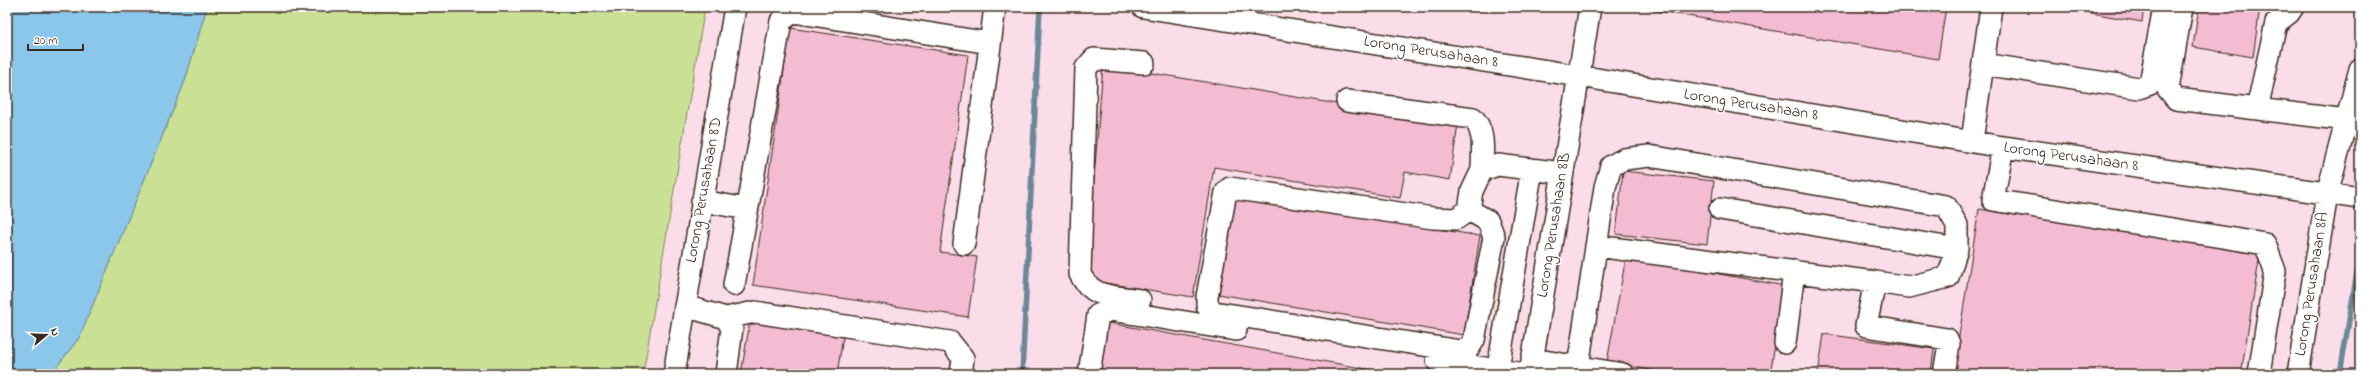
<svg xmlns="http://www.w3.org/2000/svg" width="2367" height="381" font-family="'Indie Flower',sans-serif">
  <rect width="100%" height="100%" fill="#fcebf2"/>
  <filter id="ink" filterUnits="userSpaceOnUse"><feTurbulence type="fractalNoise" baseFrequency=".025" numOctaves="2"/><feDisplacementMap in="SourceGraphic" scale="8" xChannelSelector="R" yChannelSelector="G"/><feConvolveMatrix kernelMatrix="1 2 1 2 8 2 1 2 1" color-interpolation-filters="sRGB"/></filter>
  <g filter="url(#ink)">
    <path fill="#fadde8" d="M688,7H2360V374H638Z"/>
    <path fill="#c9e095" stroke="#82855a" d="M207,7H705L643,374H51L79,338L185,81Z"/>
    <path fill="#8bc6eb" stroke="#6b8899" d="M7,7H207L185,81L79,338L51,374H7Z"/>
    <g fill="none" stroke-linecap="round" stroke-linejoin="round">
      <path stroke="#6b8899" stroke-width="5.5" d="M1022,374L1040,7
        M2340,374L2360,255"/>
    </g>
    <path fill="#f4bcd2" stroke="#3b2a1e" d="M1648,7H1946L1938,59L1647,9Z
      M2057,7H2144L2142,22Z
      M2199,7H2260L2253,57L2193,47Z
      M790,28L968,55L940,252L977,257L968,317L753,285Z
      M1103,65L1458,124L1450,180L1405,172L1400,198L1214,167L1193,297L1086,280Z
      M1623,171L1714,181L1707,244L1616,234Z
      M1234,196L1480,236L1464,335L1218,294Z
      M1979,209L2260,254L2241,374H1953Z
      M1626,257L1785,286L1770,374H1672L1607,362Z
      M750,321L843,337L837,374H741Z
      M1103,322L1395,374H1095Z
      M1824,334L1934,349L1931,374H1818Z"/>
    <g fill="none" stroke-linecap="round" stroke-linejoin="round">
      <defs>
        <path id="minor" d="M1143,7L1579,76L2003,147L2360,198
          M2182,7L2168,89L2176,99L2347,120
          M1983,64L2139,88L2150,84L2164,7
          M1347,101L1473,118C1486,132 1482,152 1482,170
          M2257,109L2276,23L2289,13L2293,7
          M1972,141L1991,7
          M2003,147L1993,200L2265,244L2275,271L2259,374
          M702,201L747,209
          M1720,209L1957,249
          M1469,210L1488,221L1494,237L1474,340L1469,348L1461,351L1214,312L1207,305V297L1226,192L1230,188L1433,218L1456,219L1469,210L1472,191L1482,170L1498,165L1563,173
          M964,244L995,7
          M1596,246L1875,282
          M734,285L781,21L793,12L990,43
          M1140,300C1115,296 1092,299 1080,274L1086,68L1094,59L1144,63
          M685,306L726,318L732,328L726,374
          M726,318L755,312L950,342L963,358L961,374
          M1785,343L1794,271
          M1532,359L1623,374
          M1437,361L1525,374
          M1578,367L1605,187L1611,166L1624,159L1649,156L1946,206L1957,225V249L1948,277L1909,287L1875,282L1866,326L1947,339L1949,344L1944,374
          M674,374L735,7
          M1089,374L1098,315L1110,310L1236,330
          M1497,374L1532,169
          M1530,374L1590,7
          M2298,374L2327,194L2360,69"/>
      </defs>
      <use href="#minor" stroke="#3b2a1e" stroke-width="24"/>
      <use href="#minor" stroke="#fff" stroke-width="21"/>
    </g>
  </g>
  <g text-anchor="middle" dominant-baseline="central" stroke-width="3" stroke-linejoin="round" paint-order="stroke">
    <g font-size="16" fill="#3b2a1e" stroke="#fff">
      <text transform="translate(1431 52) rotate(9)">Lorong Perusahaan 8</text>
      <text transform="translate(1751 105) rotate(9)">Lorong Perusahaan 8</text>
      <text transform="translate(2071 157) rotate(8)">Lorong Perusahaan 8</text>
      <text transform="translate(704 190) rotate(-80)">Lorong Perusahaan 8D</text>
      <text transform="translate(1554 225) rotate(-81)">Lorong Perusahaan 8B</text>
      <text transform="translate(2312 284) rotate(-81)">Lorong Perusahaan 8A</text>
    </g>
  </g>
  <rect width="2367" height="381" fill="none" stroke="#fff" stroke-width="24"/>
  <rect x="12" y="12" width="2343" height="357" fill="none" stroke="#3b2a1e" stroke-width="1.5" filter="url(#ink)"/>
  <g transform="translate(46 335) rotate(71)" stroke="#ffffff" stroke-width="3" paint-order="stroke">
  <path d="M0-3L7 15L0 10L-7 15Z" fill="#3b2a1e"/>
  <text y="-6" font-size="11" font-weight="bold" text-anchor="middle" fill="#3b2a1e">N</text>
  </g>
  <path d="M28 44v6h55v-6" fill="none" stroke="#3b2a1e" stroke-width="2"/>
  <text x="34" y="44" font-size="12" fill="#3b2a1e" stroke="#ffffff" stroke-width="3" paint-order="stroke">20 m</text>
</svg>
